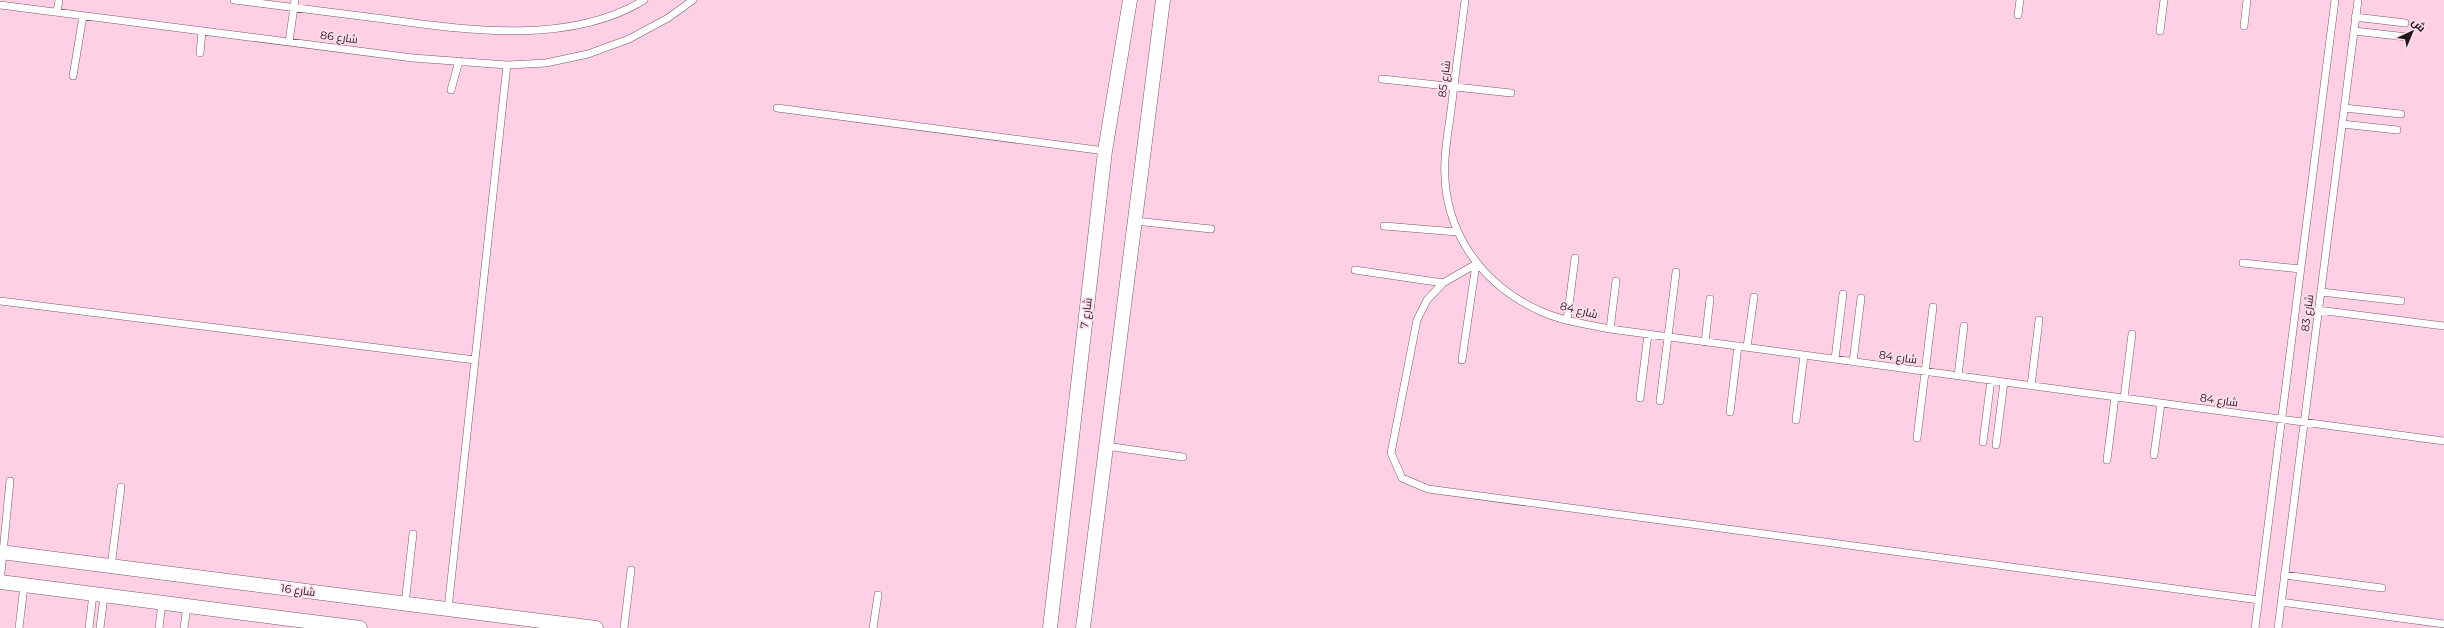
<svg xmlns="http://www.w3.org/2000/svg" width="2444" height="628" font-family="Montserrat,Cairo,sans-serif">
  <rect width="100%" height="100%" fill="#fedeec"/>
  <path fill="#ffd0e5" d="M0,0H2444V628H0Z"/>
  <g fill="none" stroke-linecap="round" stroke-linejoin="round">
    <defs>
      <path id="lane" d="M234,0C281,6 329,12 376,18C460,29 568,47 644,0
        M1465,0C1461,34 1456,68 1452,102C1450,121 1446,140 1445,159C1441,228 1479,283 1540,311C1562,321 1586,324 1610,329L2444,441
        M0,5L413,58L507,65L546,63L588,54L629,39L668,18L693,0
        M57,12L59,0
        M2018,15L2020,0
        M2355,17L2405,23
        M2244,26L2247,0
        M2160,31L2164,0
        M2354,31L2407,37
        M289,42L295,0
        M200,53L202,31
        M73,76L83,16
        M1382,79L1511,93
        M451,90L459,61
        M777,108L1105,151
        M2344,108L2401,114
        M2342,124L2397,130
        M1135,221L1211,229
        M1384,226L1457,232
        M2243,263L2301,269
        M1476,264L1443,283L1427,300L1417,320L1391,453L1402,478L1428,489L2259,600
        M1355,270L1443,283
        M2321,292L2401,301
        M0,301L475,360
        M2318,310L2444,326
        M1567,320L1575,258
        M1610,329L1616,281
        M1705,342L1710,299
        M1747,347L1754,297
        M1835,359L1843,294
        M1462,360L1476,264
        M1853,362L1861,298
        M1958,376L1964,326
        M2031,386L2039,320
        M1640,398L1648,334
        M2124,398L2132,334
        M1660,401L1676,272
        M1730,412L1738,346
        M1796,420L1804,355
        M1917,438L1933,307
        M1983,442L1991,380
        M1996,445L2004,382
        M1106,446L1183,457
        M2154,455L2161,403
        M2107,460L2115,397
        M111,567L121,487
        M2284,575L2382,588
        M0,583L10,481
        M2281,602L2444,624
        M405,604L413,534
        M448,609L507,65
        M19,628L24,586
        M89,628L93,594
        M100,628L104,596
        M159,628L162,603
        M184,628L187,606
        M624,628L631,570
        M873,628L878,595
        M2255,628L2335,0
        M2278,628L2358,0"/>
      <path id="street" d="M0,552L596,628
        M0,582L360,628
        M1050,628L1105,151L1130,0
        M1083,628L1163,0"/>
    </defs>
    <use href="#lane" stroke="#785766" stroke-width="8"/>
    <use href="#street" stroke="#785766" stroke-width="15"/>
    <use href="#lane" stroke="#fff" stroke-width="7"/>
    <use href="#street" stroke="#fff" stroke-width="14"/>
  </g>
  <g text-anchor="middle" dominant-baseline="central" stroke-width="3.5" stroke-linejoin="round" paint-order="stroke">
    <g font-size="11" fill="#21141a" stroke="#fedeec">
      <text transform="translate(339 37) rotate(7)">شارع 86</text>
      <text transform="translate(1444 79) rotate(-83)">شارع 85</text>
      <text transform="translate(1579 310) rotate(14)">شارع 84</text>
      <text transform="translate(1086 313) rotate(-83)">شارع 7</text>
      <text transform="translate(2307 313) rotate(-83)">شارع 83</text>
      <text transform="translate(1898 357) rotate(8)">شارع 84</text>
      <text transform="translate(2219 400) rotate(8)">شارع 84</text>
      <text transform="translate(298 590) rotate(7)">شارع 16</text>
    </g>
  </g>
  <g transform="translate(2412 32) rotate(44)" stroke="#fedeec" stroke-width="3" paint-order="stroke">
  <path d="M0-3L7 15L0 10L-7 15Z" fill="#21141a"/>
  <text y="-6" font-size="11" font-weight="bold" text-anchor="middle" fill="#21141a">ش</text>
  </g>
</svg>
